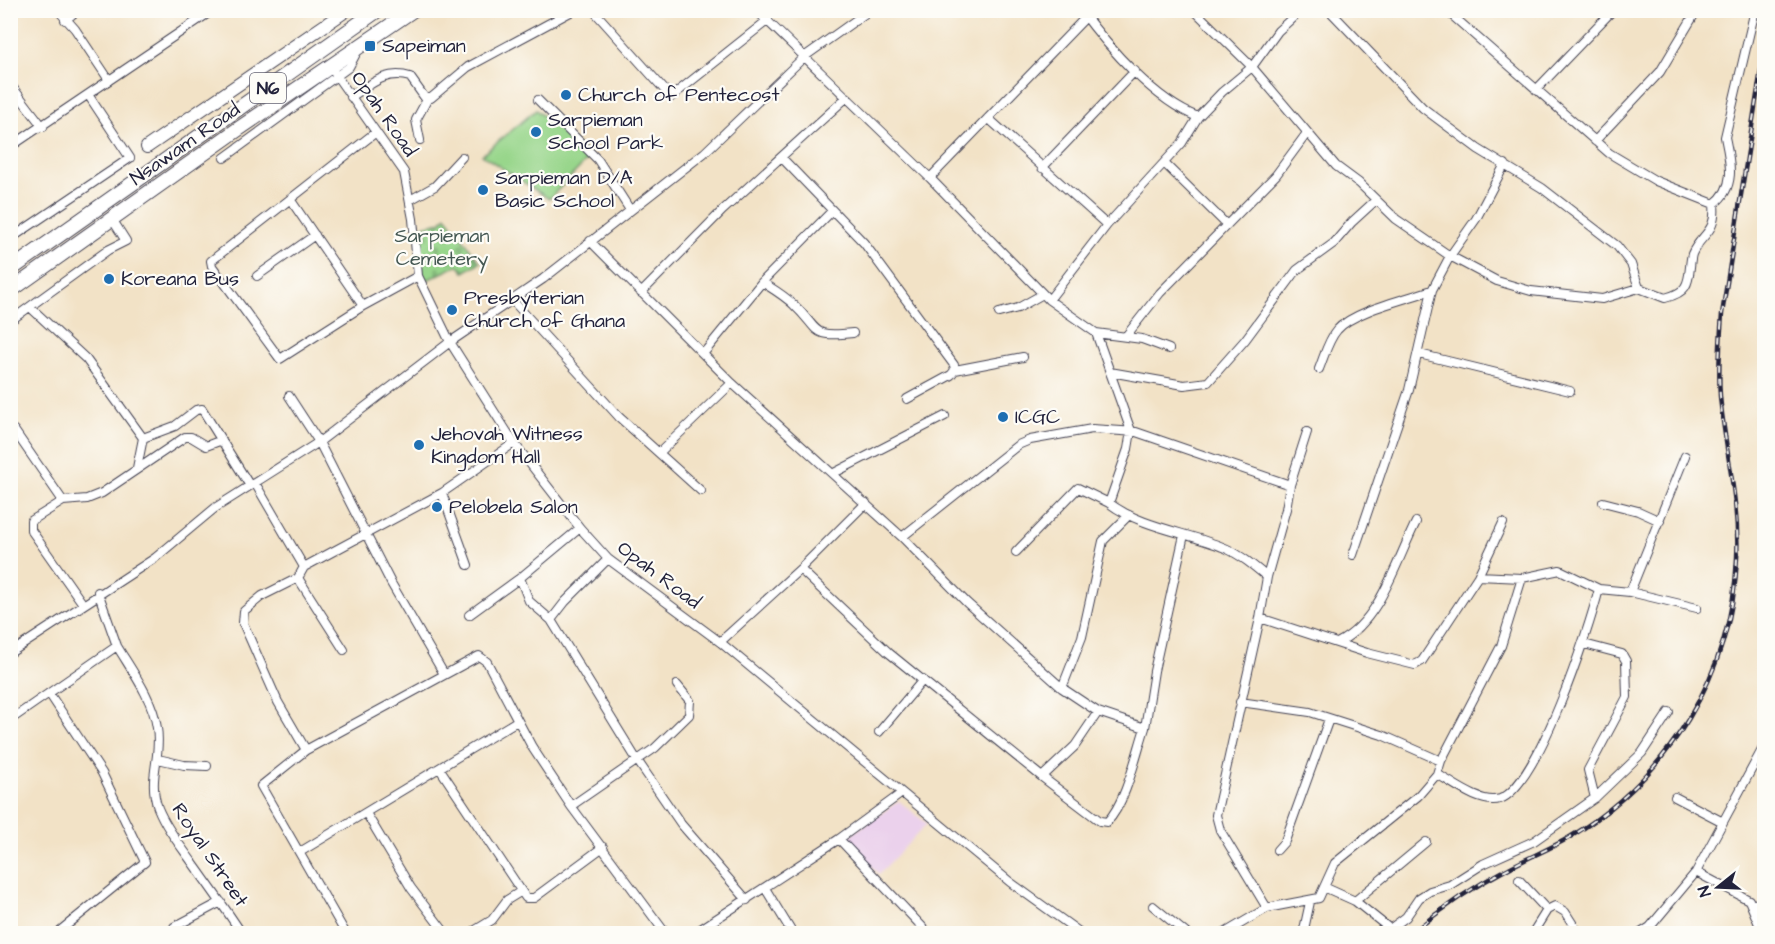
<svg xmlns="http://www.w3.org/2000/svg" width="1775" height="944" font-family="'Architects Daughter',sans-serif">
  <defs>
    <pattern id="cemetery-stones" width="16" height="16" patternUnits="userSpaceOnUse" patternTransform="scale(1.5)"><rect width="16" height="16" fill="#98d68b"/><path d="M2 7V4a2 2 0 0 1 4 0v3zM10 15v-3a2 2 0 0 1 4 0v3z" fill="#83b779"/></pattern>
  </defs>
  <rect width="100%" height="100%" fill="#fdfcf7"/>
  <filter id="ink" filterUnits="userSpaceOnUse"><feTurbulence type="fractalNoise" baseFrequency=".0167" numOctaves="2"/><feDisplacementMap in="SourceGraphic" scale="12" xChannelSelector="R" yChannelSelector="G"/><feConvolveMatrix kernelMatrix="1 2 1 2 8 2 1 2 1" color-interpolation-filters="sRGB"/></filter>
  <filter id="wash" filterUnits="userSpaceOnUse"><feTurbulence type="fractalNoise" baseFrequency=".008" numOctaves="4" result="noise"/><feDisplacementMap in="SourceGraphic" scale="24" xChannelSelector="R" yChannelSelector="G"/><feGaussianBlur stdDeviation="1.35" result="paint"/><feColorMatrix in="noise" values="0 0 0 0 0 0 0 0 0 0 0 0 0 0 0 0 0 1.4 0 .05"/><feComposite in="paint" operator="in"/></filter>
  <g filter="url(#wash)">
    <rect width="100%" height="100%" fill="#f2e2c6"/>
    <path fill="#ebd1ec" d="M899,801L927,824L879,874L845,839Z"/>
    <path fill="url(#cemetery-stones)" stroke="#5d7c63" stroke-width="1.5" d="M446,216L480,262L464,272L458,265L423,282L418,227L441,222Z"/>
    <path fill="#98d68b" stroke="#5d7c63" stroke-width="1.5" d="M536,110L591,156L549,199L482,155Z"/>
  </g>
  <g filter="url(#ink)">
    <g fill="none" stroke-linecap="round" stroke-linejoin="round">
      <defs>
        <path id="minor" d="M58,10L75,29L109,80
          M593,10L671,97L768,20
          M756,10L930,178L1049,300L1096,333L1142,339L1169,349
          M1081,10C1108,47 1155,101 1198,117
          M1194,10L1252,67L1336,166L1359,183L1396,219L1450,256L1497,281L1531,291L1602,299L1639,288L1631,264L1617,246L1542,188L1478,149L1423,108L1329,10
          M1446,10L1609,153L1656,181L1714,204
          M65,20L78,10
          M331,68L404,172L413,219L418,276L450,342L514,443L580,528L608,559L720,642L1010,882L1082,934
          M10,84L43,127
          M1536,90L1613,10
          M351,97C370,85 386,69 410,77L425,98H431L468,67L574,10
          M538,100L598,160L630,210
          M988,118L1107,225
          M420,140L416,120L428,98
          M1595,141L1660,72L1697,10
          M10,147L213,10
          M224,158L349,67L358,50
          M782,158L864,243L954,365L955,370L951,375L907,399
          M1165,164L1226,224
          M1042,168L1135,71
          M930,178L1086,17
          M290,199L363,306L418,276
          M410,200L435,186L462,157
          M1714,204C1737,187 1730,161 1725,137L1755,10
          M10,239L130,158L89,96
          M590,241L732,383L902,537L1018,445L1030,440L1092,429L1136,432L1290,485L1286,509L1267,577L1260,618L1216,815L1220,830L1267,908L1223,934
          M257,276L315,235
          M762,282C773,289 785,296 794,305C821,330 809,338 853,333
          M1639,288L1665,298C1673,296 1681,293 1685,287C1691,278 1689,264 1692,254C1701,233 1717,234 1714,204
          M641,293L723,210L847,97
          M1049,300L1107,225L1182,143L1198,117L1222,92L1252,67L1278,31L1301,10
          M513,301L619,417L701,491
          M363,306L280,359L212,266L211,261L376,132
          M31,308L86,359L143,438L137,468
          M999,313L1018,308L1043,294
          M10,321L108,250L126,241L112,219
          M1096,333L1131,431L1128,449L1109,503C1142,528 1187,532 1225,548C1241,555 1254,566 1267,577
          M1126,336L1160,293L1276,175L1307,133
          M703,354L762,282L831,212
          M1419,354L1570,391
          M1319,369C1324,357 1328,340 1337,330C1353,311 1407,299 1432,290
          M955,370L1023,357
          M1110,372L1184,385L1208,382L1245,340L1297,270L1334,243L1352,222L1376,200
          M289,396L319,442L391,583L444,674
          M14,430L63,501
          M143,438L175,426L196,410L202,409L250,486
          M659,453L732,383
          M834,473L945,416
          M255,483L304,567
          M1290,485L1307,432
          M442,493L468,565
          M1603,502L1638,511L1660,521
          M902,537L967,603L1062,688L1098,712L1145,728L1154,671L1184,535
          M1016,552L1078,488L1109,503
          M1353,555L1409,390L1432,290L1450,256L1476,219L1505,164
          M800,569L889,653L1042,777L1075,746L1098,712
          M1478,576L1522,578L1560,570L1599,589L1630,592L1685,456
          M298,578L344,650
          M520,578L529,601L551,620L637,760L681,824L747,900
          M1630,592L1697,608
          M83,604L31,530V521L63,501L87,499L102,493L185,437H191L206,446L222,440
          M469,615L520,578L580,528
          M1260,618L1367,653L1415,665L1422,661L1478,576L1503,523
          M551,620L565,602L608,559
          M720,642L800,569L866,503
          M1339,642C1380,621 1396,562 1416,522
          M1584,644L1622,654L1626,661L1627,697L1588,770L1595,798
          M117,646C132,671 153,699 157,728C162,758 147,778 158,808C166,828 180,845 192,862C209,886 226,909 242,934
          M10,653L155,558L215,508L319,442L450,342L543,279L704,153L804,57L870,10
          M1062,688L1082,637L1103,541L1129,515
          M49,693L102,773L145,862L56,934
          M1240,702L1310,712L1382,735L1441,761
          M10,720L117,646L98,592
          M879,732L923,680
          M306,750L278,702L243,623L244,611L262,596L298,578L304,567L442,493L514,443
          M158,759L184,765L207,766
          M440,769L526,898H534L603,847
          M1437,774C1453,783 1481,805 1500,799C1538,786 1589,629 1599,589
          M1042,777L1100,821L1107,822C1126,803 1136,755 1145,728
          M1675,797L1723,822
          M571,806L655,748L689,715L690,701L677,685
          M366,813L411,888L446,934
          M839,839L929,934
          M1277,850L1285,841L1329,719
          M300,852L517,721
          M1696,872L1749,900L1763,934
          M1519,880L1547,910
          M1324,887L1355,901L1390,929L1406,917L1419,898L1430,891L1450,885L1483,864L1534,841L1595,798L1642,753L1669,712
          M765,888L793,934
          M1355,901L1426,842
          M1153,906L1187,934
          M1752,906L1764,899
          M1267,908L1319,898L1335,863L1418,796L1437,774L1441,761L1501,646L1522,578
          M172,934L174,927L221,902
          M346,934L261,786L306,750L479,656L487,662L532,747L571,806L666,934
          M469,934L492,920L507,900L520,892
          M693,934L839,839L902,793
          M1303,934L1310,902
          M1532,934L1547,910L1555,906L1565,912L1579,934
          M1639,934L1650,927L1696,872L1764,746"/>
        <path id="secondary" d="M147,147L347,10"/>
        <path id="trunk" d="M10,270L378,10
          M10,291L237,130L413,10"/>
      </defs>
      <use href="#minor" stroke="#413f50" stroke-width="10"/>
      <use href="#secondary" stroke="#413f50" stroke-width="14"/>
      <use href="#trunk" stroke="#413f50" stroke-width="16"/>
      <use href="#minor" stroke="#fff" stroke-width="8"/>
      <use href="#secondary" stroke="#fff" stroke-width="12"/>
      <use href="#trunk" stroke="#fff" stroke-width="14"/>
      <defs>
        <path id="rail" d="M1411,934C1442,908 1474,886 1509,868C1529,857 1550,849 1570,837C1669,777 1732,674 1737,558C1740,503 1725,450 1720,396C1718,369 1720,341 1722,314L1764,51"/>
      </defs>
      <use href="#rail" stroke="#22223b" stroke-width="4.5"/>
      <use href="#rail" stroke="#fdfcf7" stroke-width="2" stroke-dasharray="7" stroke-linecap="butt"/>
    </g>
  </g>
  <g fill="#1f6fb2" stroke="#fdfcf7" stroke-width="2">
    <rect x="364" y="40" width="12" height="12" rx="3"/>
    <circle cx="566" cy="95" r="6"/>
    <circle cx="536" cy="132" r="6"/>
    <circle cx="483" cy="190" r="6"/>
    <circle cx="109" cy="279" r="6"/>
    <circle cx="452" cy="310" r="6"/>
    <circle cx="1003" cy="417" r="6"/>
    <circle cx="419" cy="445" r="6"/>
    <circle cx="437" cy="507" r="6"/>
  </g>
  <g text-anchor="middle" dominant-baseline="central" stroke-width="4.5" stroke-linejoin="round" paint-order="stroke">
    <rect fill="#fdfcf7" stroke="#646373" stroke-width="1.5" x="250" y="73" width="36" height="30" rx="4.5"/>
    <g font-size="18" font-weight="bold" fill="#22223b">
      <text x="268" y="88">N6</text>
    </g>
    <g font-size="20" fill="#22223b" stroke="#fdfcf7" text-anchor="start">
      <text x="382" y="46">Sapeiman</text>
      <text x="578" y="95">Church of Pentecost</text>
      <text x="548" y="120">Sarpieman<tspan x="548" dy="23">School Park</tspan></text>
      <text x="495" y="178">Sarpieman D/A<tspan x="495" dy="23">Basic School</tspan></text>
      <text x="121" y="279">Koreana Bus</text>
      <text x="464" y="298">Presbyterian<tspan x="464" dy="23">Church of Ghana</tspan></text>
      <text x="1015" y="417">ICGC</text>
      <text x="431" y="434">Jehovah Witness<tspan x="431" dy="23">Kingdom Hall</tspan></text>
      <text x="449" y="507">Pelobela Salon</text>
    </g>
    <g font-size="20" fill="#22223b" stroke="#fdfcf7">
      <text transform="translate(384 114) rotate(55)">Opah Road</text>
      <text transform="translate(185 144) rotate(-35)">Nsawam Road</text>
      <text transform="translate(659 575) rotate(37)">Opah Road</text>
      <text transform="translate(210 855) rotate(56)">Royal Street</text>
    </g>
    <g font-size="20" fill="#455853" stroke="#fdfcf7">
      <text x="442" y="236">Sarpieman<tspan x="442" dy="23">Cemetery</tspan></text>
    </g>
  </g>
  <rect width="1775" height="944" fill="none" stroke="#fdfcf7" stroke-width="36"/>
  <g transform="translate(1718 887) rotate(252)" stroke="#fdfcf7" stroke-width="4.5" paint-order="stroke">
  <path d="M0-4.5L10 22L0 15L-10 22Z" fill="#22223b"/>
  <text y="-9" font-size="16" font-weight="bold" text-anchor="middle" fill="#22223b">N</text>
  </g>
</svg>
